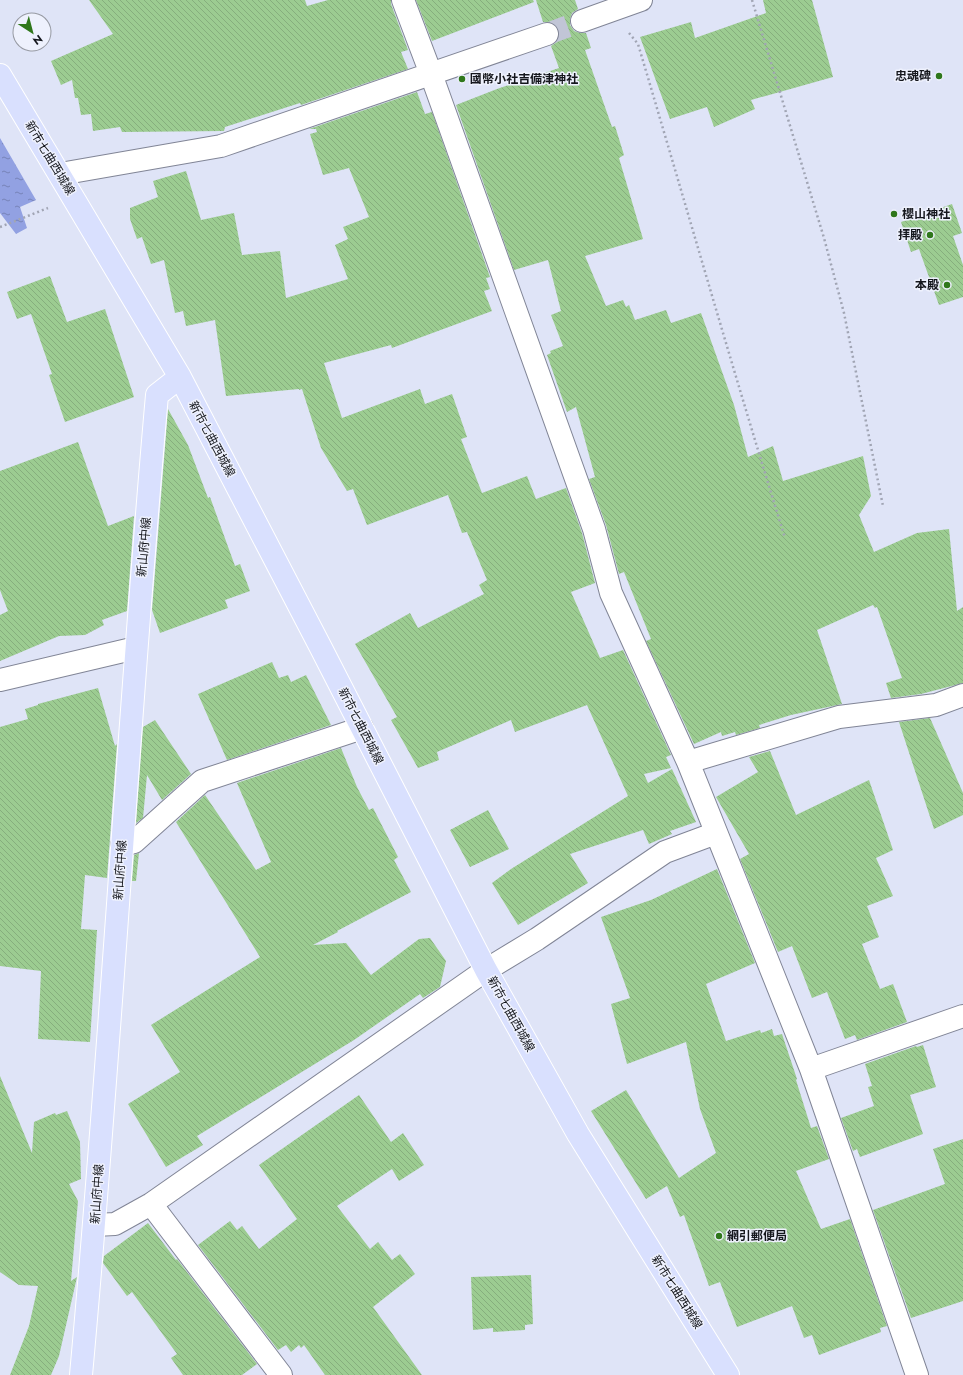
<svg xmlns="http://www.w3.org/2000/svg" width="963" height="1375" font-family="Jost,'Noto Sans JP',sans-serif">
  <defs>
    <pattern id="water-ripples" width="26" height="14" patternUnits="userSpaceOnUse"><rect width="26" height="14" fill="#92a1e2"/><path d="M2 4q2-2 4 0t4 0M15 11q2-2 4 0t4 0" fill="none" stroke="#7682b7"/></pattern>
    <pattern id="building-back-hatch" width="6" height="6" patternUnits="userSpaceOnUse"><rect width="6" height="6" fill="#9ccc91"/><path d="M-1 5l2 2M0 0l6 6M5-1l2 2" fill="none" stroke="#86ae7d"/></pattern>
  </defs>
  <rect width="100%" height="100%" fill="#dfe4f7"/>
  <path fill="url(#water-ripples)" d="M0,138L36,200L20,207L27,228L16,234L0,213Z"/>
  <path fill="url(#building-back-hatch)" d="M89,0H305L307,6L328,0H391V4L408,50L401,52L408,69L301,105L300,103L225,127L224,131L122,132L120,127L93,131L91,114L81,115L78,98H75L72,80L61,85L51,61L113,34Z
    M416,0H533L534,2L432,41Z
    M536,0H575L578,9L572,13L570,19V25L574,31L580,33H586L591,48L585,50L612,127L615,126L624,155L619,158L643,239L585,256L606,306L623,300L626,307L629,305L635,320L666,310L671,323L701,313L734,405L748,457L773,446L783,481L863,456L871,496L859,515L874,552L917,533L949,529L957,611L963,607V683L921,694L891,698L886,683L902,678L877,607L875,608L873,605L817,630L842,704L791,715L759,725L760,728L736,735L735,732L722,736L721,732L694,744L646,641L651,639L624,572L619,574L606,525L589,479L595,477L576,407L567,412L547,355L551,353L550,351L563,346L551,315L561,311L548,260L514,270L456,105L497,89L559,68L551,46L557,42L559,36V30L555,24L549,22H543Z
    M763,0H812L833,77L751,100L755,109L714,127L707,107L670,119L640,37L691,22L695,38L766,13Z
    M417,92L425,114L432,112L490,277L486,278L490,289L484,291L492,311L392,348L391,345L324,363L342,418L420,389L425,404L452,394L467,437L461,439L482,493L527,476L536,499L566,488L582,533L595,583L571,592L600,658L623,650L671,755L666,757L671,768L644,774L648,783L672,769L696,822L670,831L672,834L649,844L643,830L570,854L588,883L518,925L492,883L511,869L628,796L587,705L515,732L511,720L437,752L439,760L418,768L391,720L397,717L355,644L410,613L418,628L484,594L479,585L487,580L467,532L462,533L448,495L367,525L353,489L347,491L321,448L302,389L299,390V389L226,396L215,320L186,326L183,311L175,313L164,260L151,264L142,237L137,239L130,219V208L158,197L153,181L186,171L201,220L234,213L242,255L280,251L286,298L348,279L335,245L348,239L343,227L369,217L349,168L323,175L310,134L317,132L316,129H309Z
    M952,204L962,233L953,236L963,265V297L939,305L919,249L911,252L901,222Z
    M50,276L67,322L105,309L134,397L65,422L49,375L52,374L31,314L17,319L7,292Z
    M168,409L188,445L208,498L210,497L235,566L240,564L250,591L225,600L228,608L160,633L152,610Z
    M78,442L108,526L134,516L127,611L102,620L104,625L85,635L59,636L0,661V615L8,611L0,590V471Z
    M272,662L279,678L288,675L291,682L306,675L331,725L227,760L198,694Z
    M98,688L115,746L117,744L107,878L85,875L81,929L97,930L90,1042L38,1039L41,971L0,966V727L28,719L25,709L38,705V704Z
    M930,718L963,793V815L934,829L899,722Z
    M155,720L191,774L162,800L147,775L143,818L136,823L143,727Z
    M341,748L357,787L369,810L373,808L398,857L394,860L411,892L337,931L338,932L313,945L346,943L371,975L419,939L430,938L446,961L440,987L423,998L420,994L354,1040L197,1136L203,1145L166,1167L128,1104L180,1072L151,1025L260,957L176,822L205,795L256,870L271,862L237,783Z
    M770,751L796,815L869,780L893,850L876,858L893,896L867,906L879,937L862,944L880,989L893,984L907,1022L857,1040L855,1035L845,1039L827,992L812,998L792,946L778,952L740,859L749,854L716,797L758,772L749,757Z
    M488,810L509,849L470,867L450,830Z
    M139,853L136,881H132L134,855Z
    M717,869L755,963L706,984L726,1041L760,1030L761,1033L772,1029L774,1036L782,1034L797,1079L796,1080L811,1128L817,1126L829,1159L796,1171L821,1229L850,1219L887,1326L880,1328L881,1332L819,1355L812,1335L804,1338L792,1306L737,1327L720,1282L709,1286L684,1215L680,1217L667,1186L646,1199L591,1111L626,1090L679,1178L716,1153L700,1109L686,1042L627,1064L611,1004L630,998L601,917L651,900Z
    M923,1045L936,1087L910,1095L923,1134L860,1157L857,1149L853,1151L841,1118L874,1106L868,1087L872,1086L865,1064L916,1046L917,1047Z
    M0,1076L32,1153L34,1122L55,1113L56,1115L67,1111L80,1142L81,1179L69,1184L78,1201L71,1281L77,1277L59,1356L51,1375H10L29,1326L38,1286L19,1285L0,1272Z
    M359,1095L391,1142L403,1133L424,1165L399,1181L392,1169L337,1206L370,1249L378,1242L392,1260L400,1254L415,1274L373,1307L422,1375H325L304,1345L301,1348L299,1345L291,1352L286,1345L278,1350L198,1245L230,1221L237,1230L242,1226L259,1249L297,1219L259,1165Z
    M963,1139V1301L911,1318L873,1210L945,1184L933,1149Z
    M148,1223L176,1260L177,1259L257,1364L242,1375H183L171,1358L177,1354L132,1292L127,1296L103,1263L104,1256Z
    M531,1275L533,1324L525,1325V1330L493,1332V1328L473,1330L471,1277Z"/>
  <g fill="none" stroke-linecap="round" stroke-linejoin="round">
    <path stroke="#c1c5d6" stroke-width="22" stroke-dasharray="22 11" stroke-linecap="butt" d="M547,34L582,21"/>
    <defs>
      <path id="minor" d="M403,0L431,74L594,529L611,593L688,762L811,1069L917,1375
        M582,21L641,0
        M60,174L221,146L547,34
        M0,680L136,648
        M688,762L839,717L936,705L963,695
        M122,845L134,842L202,781L362,728
        M811,1069L963,1016
        M151,1204L281,1375
        M95,1225L115,1224L151,1204L486,970L537,939L665,852L716,833"/>
      <path id="major" d="M0,75L180,377L321,648L486,970L578,1134L728,1375
        M81,1375C111,1049 128,721 157,395L180,377"/>
    </defs>
    <use href="#minor" stroke="#818596" stroke-width="24"/>
    <use href="#major" stroke="#fff" stroke-width="24"/>
    <path stroke="#a1a5b4" stroke-width="2.5" stroke-dasharray="2 3" stroke-linecap="butt" d="M752,0L824,238L844,313L883,506
      M629,33L638,44C687,209 734,374 785,538
      M0,227L48,208"/>
    <use href="#minor" stroke="#fff" stroke-width="22"/>
    <use href="#major" stroke="#d9e0fe" stroke-width="22"/>
  </g>
  <g fill="#2f771b" stroke="#eef1fd" stroke-width="1.5">
    <circle cx="939" cy="76" r="4"/>
    <circle cx="462" cy="79" r="4"/>
    <circle cx="894" cy="214" r="4"/>
    <circle cx="930" cy="235" r="4"/>
    <circle cx="947" cy="285" r="4"/>
    <circle cx="719" cy="1236" r="4"/>
  </g>
  <g text-anchor="middle" dominant-baseline="central" stroke-width="3" stroke-linejoin="round" paint-order="stroke">
    <g font-size="12" font-weight="bold" fill="#15171d" stroke="#eef1fd" text-anchor="end">
      <text x="931" y="76">忠魂碑</text>
      <text x="470" y="79" text-anchor="start">國幣小社吉備津神社</text>
      <text x="902" y="214" text-anchor="start">櫻山神社</text>
      <text x="922" y="235">拝殿</text>
      <text x="939" y="285">本殿</text>
      <text x="727" y="1236" text-anchor="start">網引郵便局</text>
    </g>
    <g font-size="12" fill="#15171d" stroke="#eef1fd">
      <text transform="translate(50 158) rotate(59)">新市七曲西城線</text>
      <text transform="translate(212 439) rotate(62)">新市七曲西城線</text>
      <text transform="translate(144 547) rotate(-85)">新山府中線</text>
      <text transform="translate(361 726) rotate(63)">新市七曲西城線</text>
      <text transform="translate(120 870) rotate(-86)">新山府中線</text>
      <text transform="translate(511 1014) rotate(61)">新市七曲西城線</text>
      <text transform="translate(97 1194) rotate(-86)">新山府中線</text>
      <text transform="translate(677 1292) rotate(58)">新市七曲西城線</text>
    </g>
  </g>
  <g transform="translate(32 32) rotate(144)"><circle r="19" fill="#eef1fd" stroke="#979aa3"/>
  <path d="M0-3L7 15L0 10L-7 15Z" fill="#2f771b"/>
  <text y="-6" font-size="11" font-weight="bold" text-anchor="middle" fill="#15171d">N</text>
  </g>
</svg>
